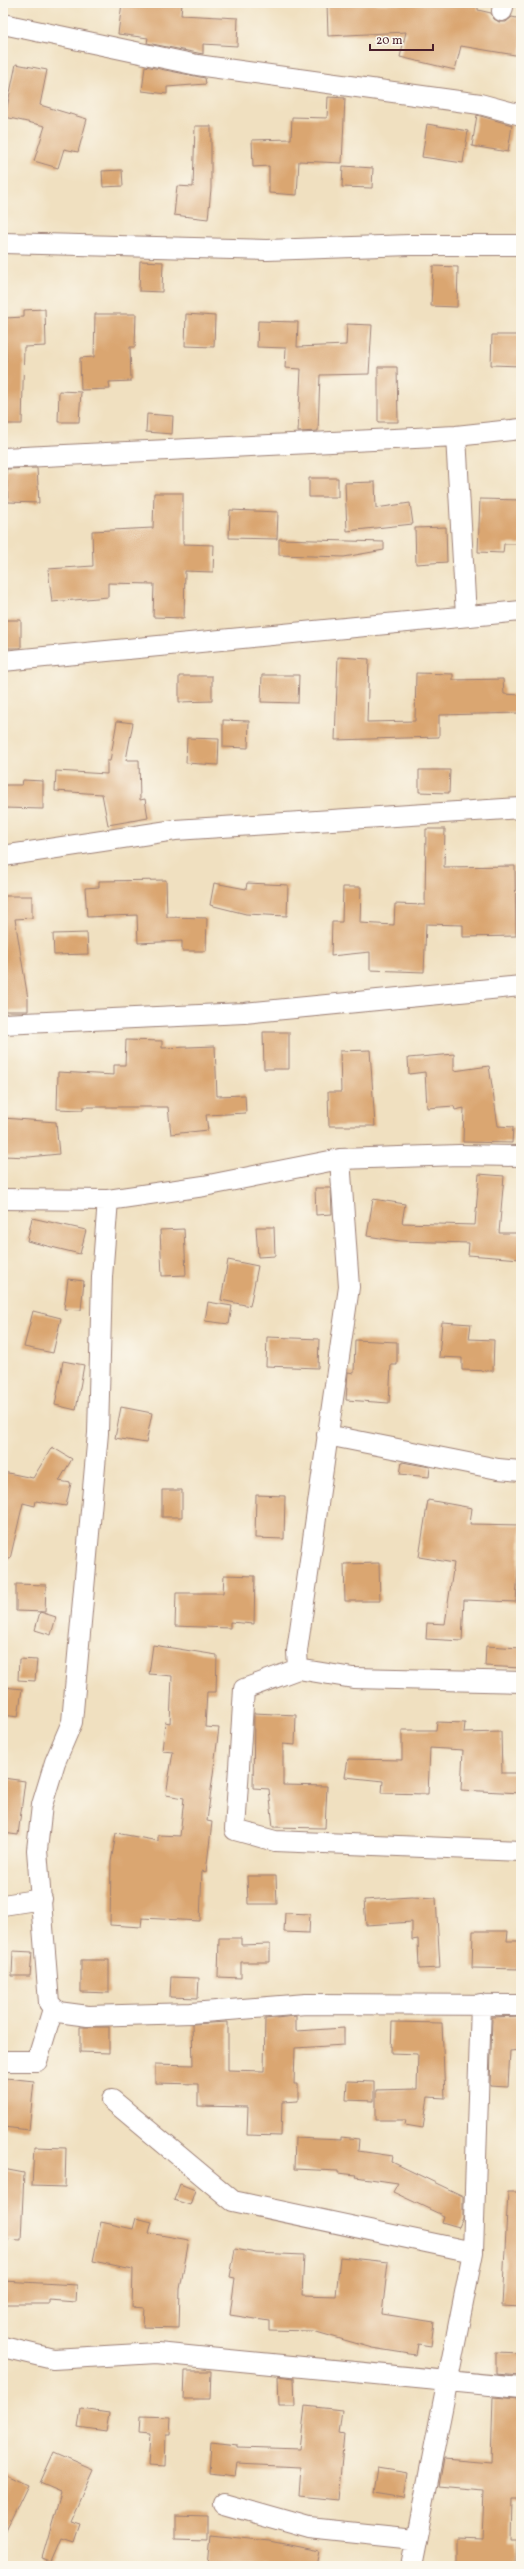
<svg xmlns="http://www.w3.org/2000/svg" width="524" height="2569" font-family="Vollkorn,serif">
  <rect width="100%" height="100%" fill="#fbf7ec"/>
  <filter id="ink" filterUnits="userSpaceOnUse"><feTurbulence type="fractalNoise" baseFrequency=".025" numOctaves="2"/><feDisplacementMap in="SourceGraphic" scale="8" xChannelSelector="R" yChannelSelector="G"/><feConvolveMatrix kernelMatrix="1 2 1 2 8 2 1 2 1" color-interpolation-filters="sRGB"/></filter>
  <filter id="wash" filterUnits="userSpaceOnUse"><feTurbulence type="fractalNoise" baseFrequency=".012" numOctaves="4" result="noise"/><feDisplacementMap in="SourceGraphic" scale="16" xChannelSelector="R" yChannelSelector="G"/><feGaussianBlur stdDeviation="0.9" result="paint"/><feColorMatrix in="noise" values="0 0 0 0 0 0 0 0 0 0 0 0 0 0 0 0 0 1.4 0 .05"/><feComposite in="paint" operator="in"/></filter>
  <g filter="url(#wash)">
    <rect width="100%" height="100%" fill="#f0e0c0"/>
    <g id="blocks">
      <path fill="#daa671" d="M122,3H182L181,15L238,18L237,46L203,44V54L147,43L148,38L118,34Z
        M327,3L478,5V10L491,13L494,19L499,22H506L512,17L521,19V56L461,46L455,70L400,57L406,32L328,36Z
        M16,64L47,70L40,105L87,119L78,152L64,149L58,168L34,161L45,126L5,117Z
        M145,66L205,78L206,84L167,87V94L142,91Z
        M328,97L345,98L342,163L299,161L297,195L269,193V166L253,167L252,140L291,139L292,117L327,118Z
        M477,115L512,125L508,152L472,146Z
        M427,124L468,131L463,163L422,157Z
        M195,126H211V189L208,219L174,215L177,186L193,187Z
        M343,166L373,168L372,188L342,187Z
        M122,170L123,186L103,187L102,171Z
        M140,261L163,262L162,292L139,291Z
        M433,266L458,267L457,307L431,306Z
        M45,309L46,346L24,347L22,424H3V362H6L5,318L24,317V310Z
        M95,314H136L135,347H130L131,381L109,382L110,389L81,390L80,358L94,357Z
        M186,314L215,316L214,347L185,346Z
        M258,321L298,322L297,347L346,345L347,324L372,325L369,374L320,375L318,431L298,432L301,369L285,368L286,348L257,347Z
        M492,335H521V366L491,365Z
        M378,367H397L398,422H378Z
        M59,391L81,392L79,422H58Z
        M147,414L173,416L172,434L146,432Z
        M37,468L39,503L8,502L6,469Z
        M309,478H338V497H309Z
        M375,482L376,508L410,503L413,524L347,531L345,483Z
        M154,493H183V544L214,545L213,572L185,571L184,618L153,617L154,584L108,583V597L52,602L48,569L93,566L92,531L153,528Z
        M480,499L521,500V544H504L503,553L478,552Z
        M230,510L278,512L277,539L229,538Z
        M446,527L447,562L416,564L415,528Z
        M279,539L384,542V550L344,557L279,555Z
        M3,620H21V648H3Z
        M338,657L369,659L367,722L415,721L416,673L453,674V680L503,679L504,694L521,695V713L439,715V737L335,740Z
        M262,675H299L298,703L261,702Z
        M179,676H212V701L179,702Z
        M223,720L249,721L248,748L223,747Z
        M117,721L133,723L126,760H139L140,800L145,799L148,818L108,825L102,794L55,791L56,771L107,774V761H110Z
        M187,738L219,739L218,765L186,763Z
        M419,770H450L449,793L419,792Z
        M23,780L43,781V809L3,808V785H22Z
        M426,829H445L444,867L515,866L516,936L463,937V925L426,924L424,972L370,970V952L331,956L332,922H342L343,887H361L360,923L394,925L395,904L425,905Z
        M166,880L167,917L207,918L206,951H182V941L138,943L137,915L87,917L85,888L99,887V881Z
        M214,883L246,889L247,883L288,885L287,916L246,914L210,905Z
        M3,896H32V918L15,919L28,999V1011H3Z
        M87,933L88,954L54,955L53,934Z
        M263,1032H289V1069H264Z
        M126,1040L162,1041V1048L215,1046L217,1096L245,1095L246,1113L206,1115L208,1130L171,1134L168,1107H83V1110L57,1109L58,1072L114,1075V1065H125Z
        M370,1050L375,1126H329L328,1092H341L340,1051Z
        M454,1054V1071L489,1066L498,1126L513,1127L512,1143L463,1142L464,1108L455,1110L454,1106L427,1108L425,1072L409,1074L408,1058Z
        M3,1118L56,1122L59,1154L29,1157L3,1156Z
        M479,1174L504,1176L499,1233H521V1259L468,1255L469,1243L400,1241L367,1236L373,1199L405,1204L402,1223L475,1225Z
        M315,1188H331L332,1214L316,1215Z
        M32,1218L86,1230L80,1254L27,1241Z
        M256,1227H274L275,1256L258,1257Z
        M184,1229L186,1275L162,1276L160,1230Z
        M228,1260L258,1266L250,1306L221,1300Z
        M68,1279L84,1281L81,1310L64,1309Z
        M208,1302L232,1306L229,1324L205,1321Z
        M33,1311L61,1318L53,1353L24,1347Z
        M442,1322L471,1324L469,1339L494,1340L493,1371L462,1370V1358L439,1357Z
        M267,1337L319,1339L318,1368L266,1366Z
        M355,1340L397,1342V1365H391L389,1403L346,1400L348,1372L354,1373Z
        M63,1361L84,1365L76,1410L55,1405Z
        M121,1407L152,1413L146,1443L115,1438Z
        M52,1447L72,1459L59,1481L71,1483L66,1506L36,1501L35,1506L23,1503L10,1559L3,1558V1472L33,1478Z
        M402,1462L430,1467L429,1477L400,1474Z
        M162,1490H182V1517H162Z
        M256,1495L285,1496L284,1539L255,1538Z
        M428,1500L472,1508L470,1524L521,1525L516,1602L464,1600L462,1641L426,1639L427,1623L445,1624L454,1563L419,1557Z
        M379,1563L380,1601H345L344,1564Z
        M224,1575L255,1576L254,1624L230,1622V1628L175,1626L176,1593H223Z
        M16,1584L46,1585L45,1612L16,1611Z
        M40,1612L56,1617L51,1635L35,1630Z
        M153,1645L217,1655L216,1692H207L205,1727L219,1728L207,1821L212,1822L206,1872L202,1871L200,1921L142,1918L141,1927L110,1925L111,1862L116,1833L158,1841V1835L180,1836L184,1798L166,1795L173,1752L162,1751L165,1722L170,1723L172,1676L149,1674Z
        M486,1646L521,1648V1668L485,1666Z
        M19,1659L37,1660L35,1681L18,1680Z
        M3,1687L22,1689L18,1717L3,1715Z
        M254,1713L296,1715L295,1745L283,1744V1785L327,1786L325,1828L273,1827L269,1789L253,1788Z
        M437,1722L465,1723L464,1733L501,1732L502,1773H521V1793L461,1790L463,1750L430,1748L428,1794L382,1793L383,1781L345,1777L348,1759L402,1760V1730H436Z
        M3,1778L25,1781L18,1835L3,1833Z
        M247,1876H276L277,1904H248Z
        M411,1897L436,1898L440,1968L419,1969L418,1939L412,1940V1922L366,1925L364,1900Z
        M285,1913L310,1914L309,1933L284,1932Z
        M473,1931H508L507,1941H521V1969L472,1968Z
        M219,1938H241V1945L270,1944V1962H241V1978L218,1977Z
        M13,1951L32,1952L30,1976H12Z
        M81,1960H109V1993L81,1992Z
        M171,1977L199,1978L198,1998L170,1997Z
        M296,2016V2031L344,2028V2045L295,2048L294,2084H298V2101L282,2102L281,2136L247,2135L248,2107L198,2106V2084L155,2083V2064L193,2065L192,2024L228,2022V2070L264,2071L265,2019Z
        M521,2016V2050L510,2051L508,2087L490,2086L492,2017Z
        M392,2022L442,2023L445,2098L428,2097L423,2128L405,2125L406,2120H376V2090L417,2089L418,2054L391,2053Z
        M80,2027H109V2053L80,2052Z
        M6,2078L34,2081L29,2130L3,2127V2093Z
        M347,2081L374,2082V2101L346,2100Z
        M341,2137L359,2139L358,2151L393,2156L392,2162L463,2196V2218L459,2227L442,2222L444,2216L393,2192L398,2183L356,2177L357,2175L338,2173V2171L294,2169L295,2138L341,2140Z
        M34,2147L66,2148L65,2187L32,2186Z
        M3,2169L24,2173L21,2240L3,2239L5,2191H3Z
        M180,2184L195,2190L190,2205L174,2200Z
        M508,2192H521V2307L502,2306Z
        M136,2218L152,2222L149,2233L189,2240L180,2289L179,2328L143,2327L144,2308L132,2307L133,2269L93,2261L101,2222L133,2229Z
        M235,2249L256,2253L304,2255L302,2295L336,2296L340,2257L388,2262L382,2314L434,2322L431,2346L418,2344L416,2355L372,2348L313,2331L269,2330V2321L230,2315L235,2278L230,2277Z
        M3,2281L77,2285L76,2302L49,2300V2304H3Z
        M496,2352L521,2353V2376L496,2374Z
        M185,2371H211L210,2399H184Z
        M278,2376L294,2378L295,2406H279Z
        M493,2397L521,2399V2499H512L511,2541H517L516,2566H456V2539L482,2540L484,2490L439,2486L444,2459L491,2463Z
        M305,2406L342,2410L339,2434L344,2435L338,2500L299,2496L301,2467L237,2464L235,2476L209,2473L211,2442L238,2445V2447L300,2449Z
        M81,2409L109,2413L106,2431L78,2427Z
        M140,2416L171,2417L170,2435H166L165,2467L148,2466L150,2434L139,2433Z
        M54,2452L93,2469L70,2521L80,2524L74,2542L62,2538L52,2561L42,2558L61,2492L40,2483Z
        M377,2467L408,2472L404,2499L373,2494Z
        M3,2473L28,2485L3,2537Z
        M175,2515L207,2516V2539L175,2538Z
        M210,2535L269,2541L320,2551L317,2566H207Z"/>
    </g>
  </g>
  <g filter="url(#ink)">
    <use href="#blocks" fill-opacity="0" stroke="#9d8076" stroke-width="1"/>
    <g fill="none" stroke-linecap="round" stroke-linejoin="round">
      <defs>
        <path id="minor" d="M502,11L504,3
          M3,24L197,65L480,104L521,115
          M3,243L267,250L410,245H521
          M456,436L466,616
          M3,458L456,436L521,429
          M3,661L521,611
          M3,856L175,830L521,808
          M3,1024L244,1013L521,986
          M521,1156L459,1155L340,1159L204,1186L108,1200L102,1277L98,1433L72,1722L55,1762L42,1805L37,1850L49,2003L58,2012L88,2016L191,2013L306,2004L521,2005
          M3,1199L108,1200
          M327,1435L498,1469L521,1471
          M298,1669L297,1651L349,1287L340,1159
          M521,1682L353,1678L298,1669L244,1689L235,1830L275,1841L521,1851
          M3,1905L42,1899
          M3,2061H37L53,2009
          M112,2100L233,2201L473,2252
          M3,2347L53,2359L157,2353L521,2388
          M224,2504L309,2528L415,2539
          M411,2566L473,2252L481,2004"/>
      </defs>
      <use href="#minor" stroke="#9d8076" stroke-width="22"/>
      <use href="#minor" stroke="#fff" stroke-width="20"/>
    </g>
  </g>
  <rect width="524" height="2569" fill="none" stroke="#fbf7ec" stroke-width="16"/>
  <path d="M370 44v6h63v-6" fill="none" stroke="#4a1f2b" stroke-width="2"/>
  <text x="376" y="44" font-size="12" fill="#4a1f2b" stroke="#fbf7ec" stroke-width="3" paint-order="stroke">20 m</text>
</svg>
